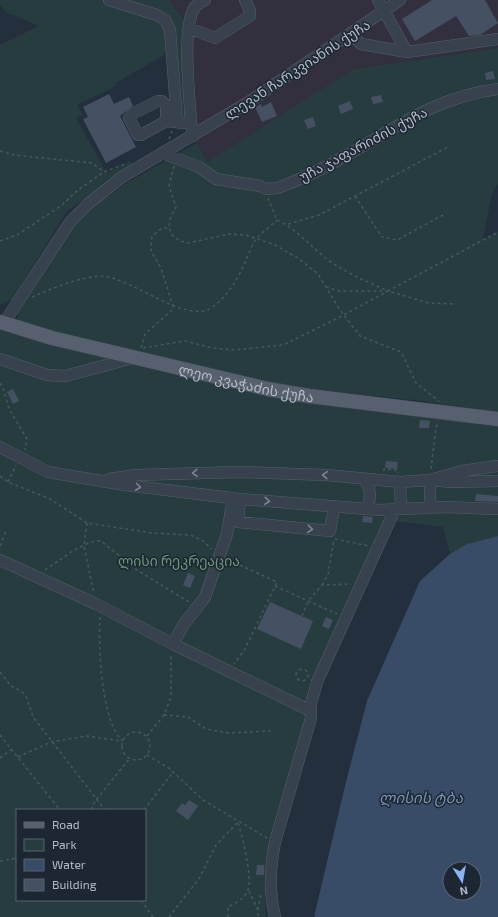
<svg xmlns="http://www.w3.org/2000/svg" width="498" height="917" font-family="'Exo 2','Noto Sans Georgian',sans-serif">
  <rect width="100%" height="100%" fill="#242f3e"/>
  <path fill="#32303f" d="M169,0H498V48L353,69L207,162L193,136L186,109L182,51L185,22Z"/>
  <path fill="#263c3f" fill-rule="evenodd" d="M0,0H169L185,22L182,51L188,119L177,121L173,30L164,55L116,83V86L77,105L83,115L76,118L104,168L108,173L130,161L134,165L67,211L13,299L0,305V45L39,26L6,12L0,5Z
    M498,48V184L492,193L483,239L498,232V413L424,401L329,391L257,381L17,323L18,312L74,226L91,208L128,182L197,143L207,162L353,69Z
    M0,327L50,343L133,365L248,391L498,424V536L467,544L450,554L443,527L393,521L322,678L271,872L265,897L266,917H0ZM17,810H145V900H17Z"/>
  <path fill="#394c67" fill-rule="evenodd" d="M498,536V917H314L346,782L367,701L420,581L450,554L467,544ZM450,869H474V893H450Z"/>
  <path fill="#455162" d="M432,0H485L498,23L480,35L469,36L456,16L415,41L402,19Z
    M493,71L495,79L486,80L485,73Z
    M109,94L114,104L129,97L133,106L120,116L136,147L106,163L83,119L88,117L83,107Z
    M381,95L383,102L373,104L371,97Z
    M350,101L353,109L341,114L338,106Z
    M271,102L277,116L262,122L255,107L261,104L262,107Z
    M313,117L316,126L308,129L304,120Z
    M13,389L19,401L13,404L7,392Z
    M420,420L430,421L429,428H419Z
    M386,461L398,462L397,469L385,468Z
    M476,494L498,496V502L475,501Z
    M363,516L373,517L372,523L362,522Z
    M188,573L195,576L190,588L183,585Z
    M270,602L313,621L301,649L257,629Z
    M326,617L333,620L329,629L322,626Z
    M189,800L198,806L188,820L176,811L182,803L185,805Z
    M257,865H264V875H256Z"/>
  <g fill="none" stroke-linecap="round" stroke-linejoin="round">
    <defs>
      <path id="minor" d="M109,0L157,15L165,20L170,30L177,121
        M378,0L407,52
        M189,28L215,38L250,16V11L245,0
        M350,34L361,44L407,52L498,39
        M166,121V105L162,101H158L132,114L129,118L138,135H141L166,121L184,123
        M193,136L191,124C190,98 181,27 195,7C197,4 202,2 205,0
        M162,153L199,167L216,179L260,186L266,189L278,188C301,179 325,168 347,155C398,126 437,97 498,89
        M4,323L70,222L88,204L122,177L247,103L400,0
        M0,359L47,375L65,376L133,358
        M0,447L48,472L125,485L240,499L380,510L444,507L498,509
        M109,479L136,475L239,472L327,475L400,482L430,480L462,471L498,466
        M400,482L401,508
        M240,499L238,522L330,531L334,507
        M430,508V480L452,482L498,481
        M363,509L368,506C371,495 371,487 363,479
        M0,560L96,604L173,644L311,711
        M173,644L184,624L205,597L227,534L233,498
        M275,917C269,892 270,867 275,842L311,718V704L317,682L395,509"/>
      <g id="major">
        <path id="s1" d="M0,322L52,338L268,389L309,396L498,419"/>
      </g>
    </defs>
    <use href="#minor" stroke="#565f6c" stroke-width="12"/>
    <use href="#major" stroke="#414a57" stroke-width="15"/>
    <path stroke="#44595c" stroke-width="1.5" stroke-dasharray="3 3" stroke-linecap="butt" d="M169,139L172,131
      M0,151L14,155L92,163L104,172
      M174,166L169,186L176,207L170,219L169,227L172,235L180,241L188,243L229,234L246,235L275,245L298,258L318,274L340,310L360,336L401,352L416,383L439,401
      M355,196L382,237L397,240L443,215
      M268,198L277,220C297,229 311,247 328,260C347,273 367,282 388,291L498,232
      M288,224L319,215L448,147
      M0,241L17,235L62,205L78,190L104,172L125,164
      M326,287L339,291H388L429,303L456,304
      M32,297C50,289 83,276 102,276C132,278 188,326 213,307C228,295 239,278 246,260C249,254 252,244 257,238C262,232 271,226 277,220
      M141,348L145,334L172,310L173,306L161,268L151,251V243L152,237L159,230L169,227
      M143,348L185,341L213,348L234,350L283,345L336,319L388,291
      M0,383L4,391L9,409L27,439L25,450
      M431,469L436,427L439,422
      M384,471V469L398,470V473
      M0,476L8,482L50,499L87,523L152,533L190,535L202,540L212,549
      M8,482L16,465
      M87,523L84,546L94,594
      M335,539L369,546
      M0,546L6,531
      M229,560L277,582L245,649L234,664
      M45,570C59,561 84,540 101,541L137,570L189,602
      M322,585L328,575L334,539
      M275,586L337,614
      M302,616L309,600L322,585L351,584
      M100,617C98,644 101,724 123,741
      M296 675a6 6 0 1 1 12 0a6 6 0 1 1-12 0Z
      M0,672L11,686L21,691L26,696L33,717L105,810
      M164,715L188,717L206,729L229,733L271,731
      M122 746a14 14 0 1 1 28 0a14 14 0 1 1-28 0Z
      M0,735L60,810
      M147,736L164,715L171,697V654
      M147,755L170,769L203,800L267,838
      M18,757L51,742L87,736L121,741
      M0,758L12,749
      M92,810V806L96,800L129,759
      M144,810L173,772
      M0,861L17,858
      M249,891L258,910V917
      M141,900L153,917
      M258,910L261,894
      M169,917L199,879L216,845L238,822
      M228,917V907C235,903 243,900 247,892C254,881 242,836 238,822"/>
    <use href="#minor" stroke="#38414e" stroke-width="11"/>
    <use href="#major" stroke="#56606e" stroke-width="14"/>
  </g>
  <defs><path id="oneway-chevron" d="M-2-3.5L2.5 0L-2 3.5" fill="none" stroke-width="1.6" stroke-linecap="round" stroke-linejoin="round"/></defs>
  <g stroke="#7c8592">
    <use href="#oneway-chevron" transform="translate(195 473) rotate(178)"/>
    <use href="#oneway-chevron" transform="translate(325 475) rotate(-176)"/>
    <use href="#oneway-chevron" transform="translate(138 487) rotate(7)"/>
    <use href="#oneway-chevron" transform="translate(267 501) rotate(5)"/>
    <use href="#oneway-chevron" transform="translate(310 529) rotate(5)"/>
  </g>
  <g text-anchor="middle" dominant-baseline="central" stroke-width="3" stroke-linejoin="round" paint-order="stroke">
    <g font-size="14" fill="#b4bcc9" stroke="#1d2633">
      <text transform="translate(297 69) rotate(-33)">ლევან ჩარკვიანის ქუჩა</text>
      <text transform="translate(363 144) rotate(-28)">უჩა ჯაფარიძის ქუჩა</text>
      <text stroke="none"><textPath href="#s1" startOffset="254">ლეო კვაჭაძის ქუჩა</textPath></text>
    </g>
    <g font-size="14" fill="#6b9a76" stroke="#1d2633">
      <text x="179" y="560">ლისი რეკრეაცია</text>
    </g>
    <g font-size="15" font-style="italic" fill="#7c92b1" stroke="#1d2633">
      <text x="421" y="797">ლისის ტბა</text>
    </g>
  </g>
  <rect x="16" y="809" width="130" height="92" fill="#1d2633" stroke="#59626f"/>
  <rect x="24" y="822" width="20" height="6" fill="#56606e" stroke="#59626f"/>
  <text x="52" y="829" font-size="12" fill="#b4bcc9">Road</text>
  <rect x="24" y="839" width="20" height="12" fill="#263c3f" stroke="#59626f"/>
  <text x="52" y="849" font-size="12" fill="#b4bcc9">Park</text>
  <rect x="24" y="859" width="20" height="12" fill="#394c67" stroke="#59626f"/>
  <text x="52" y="869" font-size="12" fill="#b4bcc9">Water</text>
  <rect x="24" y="879" width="20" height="12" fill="#455162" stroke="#59626f"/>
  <text x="52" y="889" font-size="12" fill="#b4bcc9">Building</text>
  <g transform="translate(462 881) rotate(169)"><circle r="19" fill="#1d2633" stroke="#59626f"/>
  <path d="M0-3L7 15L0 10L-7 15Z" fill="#8ab4f8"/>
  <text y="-6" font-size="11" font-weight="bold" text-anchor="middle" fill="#b4bcc9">N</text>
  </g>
</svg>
